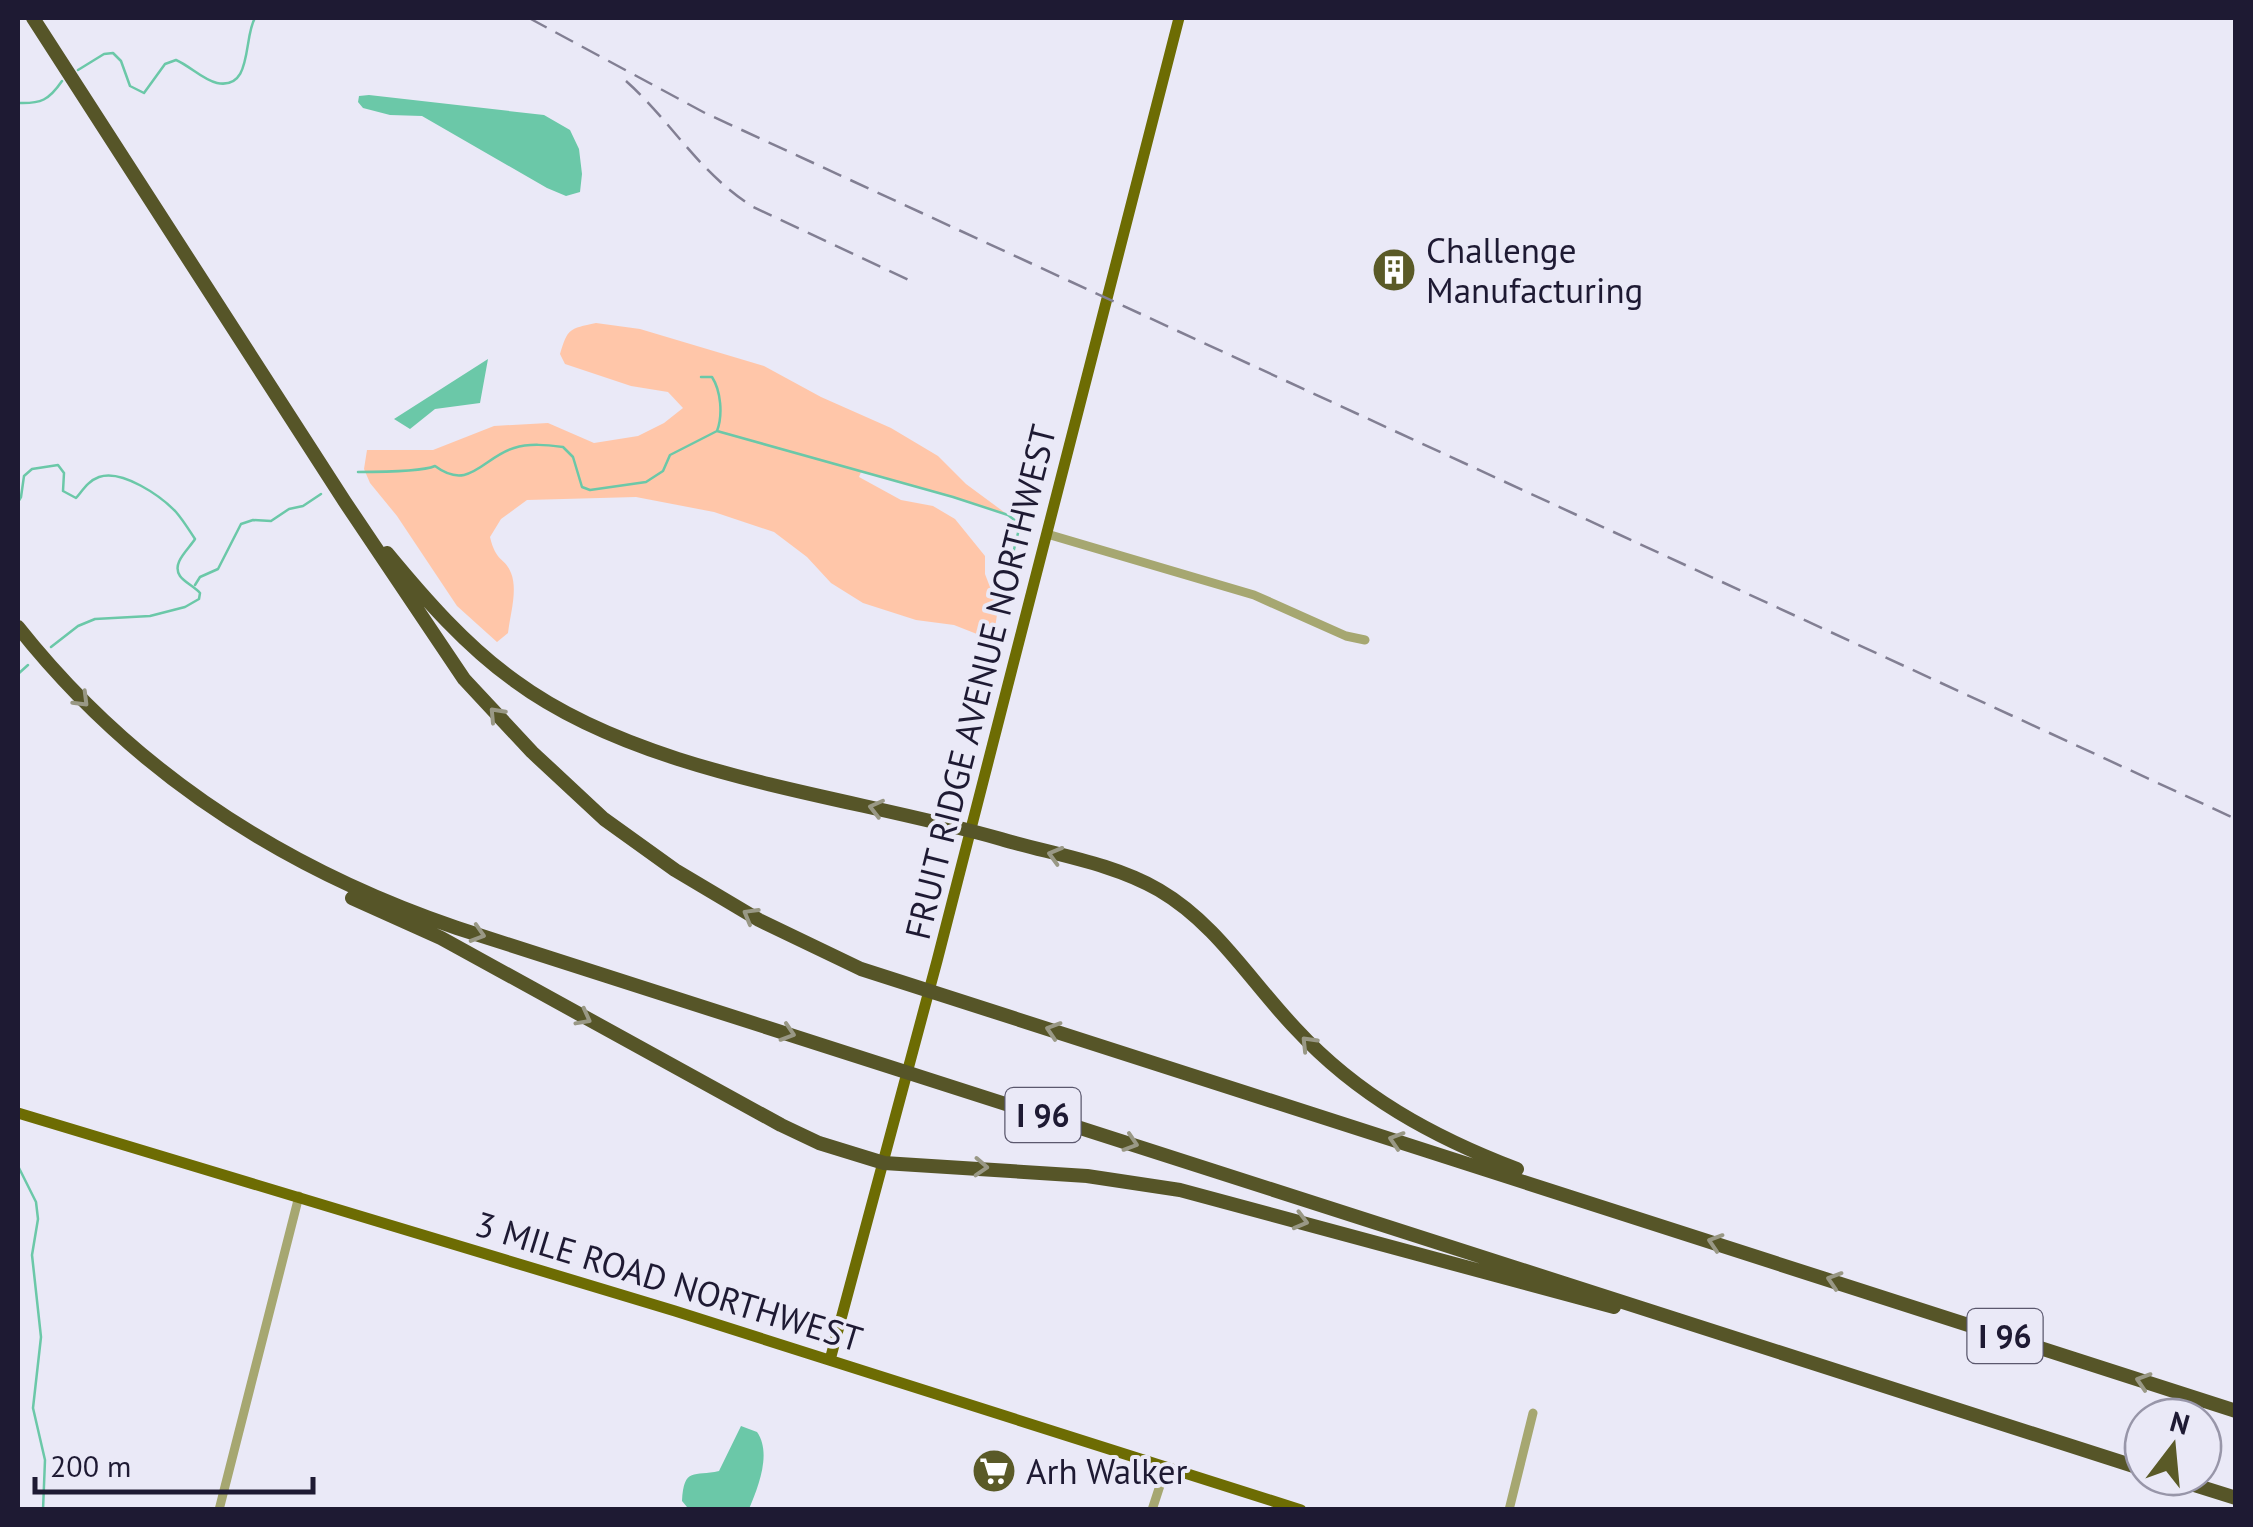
<svg xmlns="http://www.w3.org/2000/svg" width="2253" height="1527" font-family="'PT Sans',sans-serif">
  <rect width="100%" height="100%" fill="#eae9f7"/>
  <path fill="#ffc6a9" d="M596,323L640,329L764,366L821,397L891,428L938,456L966,484L1008,515L953,497L861,472L859,477L901,500L933,506L955,519L985,556V574L998,608L995,628L982,636L954,625L916,620L863,603L831,583L807,557L774,532L714,512L636,497L527,500L501,519L490,537C496,563 505,557 511,573C518,590 510,615 508,633L497,642L457,606L397,516L370,483L364,469L367,450H433L494,426L548,423L594,443L638,436L664,423L683,408L668,392L631,386L565,364L560,354C568,328 569,329 596,323Z"/>
  <path fill="#6bc8a8" d="M369,95L544,115L570,130L579,149L582,174L580,192L566,196L547,188L422,116L390,115L363,108L358,102L359,96Z
    M488,359L480,403L435,409L410,429L394,419Z
    M741,1426L757,1432C772,1453 758,1488 749,1509L687,1507L682,1501C684,1466 694,1477 719,1471Z"/>
  <g fill="none" stroke-linecap="round" stroke-linejoin="round">
    <path stroke="#6bc8a8" stroke-width="2.5" d="M78,70L104,54L113,53L121,61L130,86L144,93L165,64L176,60C190,66 203,80 217,83C253,90 243,38 255,18
      M18,103C41,104 49,100 62,81
      M717,431L953,497L1008,515L1017,522L1018,533L1008,574
      M358,472C376,472 421,472 435,466C470,492 483,457 514,448C530,443 547,445 563,447L573,457L582,487L590,490L646,482L663,471L670,455L717,431C723,415 721,391 712,377H701
      M18,502L21,497L24,476L32,469L58,465L64,473L63,491L76,498C83,490 88,481 99,477C122,469 161,496 176,512C183,520 189,530 195,539C189,549 171,563 180,576C184,582 195,587 200,593L199,599L185,607L150,616L95,619L78,626L51,647
      M195,585L200,577L218,569L241,524L253,520L271,521L289,509L303,506L321,494
      M18,674L28,665
      M18,1166L36,1202L38,1219L32,1255L41,1337L33,1408L45,1460L43,1510"/>
    <path stroke="#a6a771" stroke-width="9" d="M1047,534L1254,595L1346,636L1365,640
      M219,1510L299,1196
      M1152,1510L1166,1467
      M1509,1510L1533,1413"/>
    <path stroke="#6d6c03" stroke-width="11" d="M18,1113L675,1311L1301,1510
      M830,1360L937,961L1179,18"/>
    <path stroke="#565528" stroke-width="14" d="M33,18L345,502L464,679L532,752L604,819L675,870L759,920L861,969L2236,1411
      M387,553C425,599 466,646 515,681C644,776 847,795 1001,839C1052,854 1113,863 1159,890C1217,924 1250,981 1296,1029C1358,1096 1433,1137 1517,1169
      M18,627C133,772 284,869 457,928L2143,1469
      M352,898L441,938L781,1125L819,1143L884,1163L1087,1176L1180,1190L1614,1307
      M2169,1477L2236,1498"/>
    <path stroke="#827f93" stroke-width="2.5" stroke-dasharray="20 10" stroke-linecap="butt" d="M529,18L705,113L2236,819
      M626,81C673,123 696,170 753,207L911,281"/>
  </g>
  <defs><path id="oneway-chevron" d="M-2-3.5L2.5 0L-2 3.5" fill="none" stroke-width="1.6" stroke-linecap="round" stroke-linejoin="round" transform="scale(2.5)"/></defs>
  <g stroke="#999885">
    <use href="#oneway-chevron" transform="translate(82 700) rotate(45)"/>
    <use href="#oneway-chevron" transform="translate(496 714) rotate(-133)"/>
    <use href="#oneway-chevron" transform="translate(876 808) rotate(-166)"/>
    <use href="#oneway-chevron" transform="translate(1055 855) rotate(-164)"/>
    <use href="#oneway-chevron" transform="translate(750 915) rotate(-150)"/>
    <use href="#oneway-chevron" transform="translate(478 934) rotate(17)"/>
    <use href="#oneway-chevron" transform="translate(584 1018) rotate(28)"/>
    <use href="#oneway-chevron" transform="translate(1053 1030) rotate(-162)"/>
    <use href="#oneway-chevron" transform="translate(788 1033) rotate(18)"/>
    <use href="#oneway-chevron" transform="translate(1308 1043) rotate(-134)"/>
    <use href="#oneway-chevron" transform="translate(1396 1140) rotate(-162)"/>
    <use href="#oneway-chevron" transform="translate(1131 1143) rotate(18)"/>
    <use href="#oneway-chevron" transform="translate(981 1167) rotate(3)"/>
    <use href="#oneway-chevron" transform="translate(1301 1221) rotate(15)"/>
    <use href="#oneway-chevron" transform="translate(1715 1242) rotate(-162)"/>
    <use href="#oneway-chevron" transform="translate(1834 1280) rotate(-162)"/>
    <use href="#oneway-chevron" transform="translate(2143 1381) rotate(-162)"/>
  </g>
  <defs>
    <symbol id="building-disc" viewBox="-11 -11 22 22"><circle r="9.5" fill="#5a5a27" stroke="#eae9f7"/><path d="M-4-6H4V6H1V3H-1V6H-4ZM-2.5-4.3h1.7v1.8h-1.7ZM.8-4.3h1.7v1.8H.8ZM-2.5-1h1.7V.8h-1.7ZM.8-1h1.7V.8H.8Z" fill="#fff"/></symbol>
    <symbol id="supermarket-disc" viewBox="-11 -11 22 22"><circle r="9.5" fill="#5a5a27" stroke="#eae9f7"/><path d="M-6-5.5h2.5l.6 2H6L4.5 2H-2.5L-4.4-4H-6ZM-1.5 3.2a1.3 1.3 0 1 0 .1 0ZM3 3.2a1.3 1.3 0 1 0 .1 0Z" fill="#fff"/></symbol>
  </defs>
  <g fill-rule="evenodd">
    <use href="#building-disc" x="1369" y="245" width="50" height="50"/>
    <use href="#supermarket-disc" x="969" y="1446" width="50" height="50"/>
  </g>
  <g text-anchor="middle" dominant-baseline="central" stroke-width="8" stroke-linejoin="round" paint-order="stroke">
    <g fill="#eae9f7" stroke="#5b586e" stroke-width="2.5">
      <rect x="1005.5" y="1088" width="75" height="54" rx="8"/>
      <rect x="1967.5" y="1309" width="75" height="54" rx="8"/>
    </g>
    <g font-size="32" font-weight="bold" fill="#1e1a33">
      <text x="1043" y="1115">I 96</text>
      <text x="2005" y="1336">I 96</text>
    </g>
    <g font-size="35" fill="#1e1a33" stroke="#eae9f7" text-anchor="start">
      <text x="1426" y="250">Challenge<tspan x="1426" dy="40">Manufacturing</tspan></text>
      <text x="1026" y="1471">Arh Walker</text>
    </g>
    <g font-size="35" fill="#1e1a33" stroke="#eae9f7">
      <text transform="translate(980 682) rotate(-76)">FRUIT RIDGE AVENUE NORTHWEST</text>
      <text transform="translate(669 1281) rotate(17)">3 MILE ROAD NORTHWEST</text>
    </g>
  </g>
  <rect width="2253" height="1527" fill="none" stroke="#1e1a33" stroke-width="40"/>
  <g transform="translate(2173 1447) rotate(16)"><circle r="48" fill="#eae9f7" stroke="#9896a9" stroke-width="2.5"/>
  <path d="M0-8L18 38L0 25L-18 38Z" fill="#5a5a27"/>
  <text y="-15" font-size="28" font-weight="bold" text-anchor="middle" fill="#1e1a33">N</text>
  </g>
  <path d="M35 1477v15h278v-15" fill="none" stroke="#1e1a33" stroke-width="5"/>
  <text x="50" y="1477" font-size="30" fill="#1e1a33" stroke="#eae9f7" stroke-width="8" paint-order="stroke">200 m</text>
</svg>
